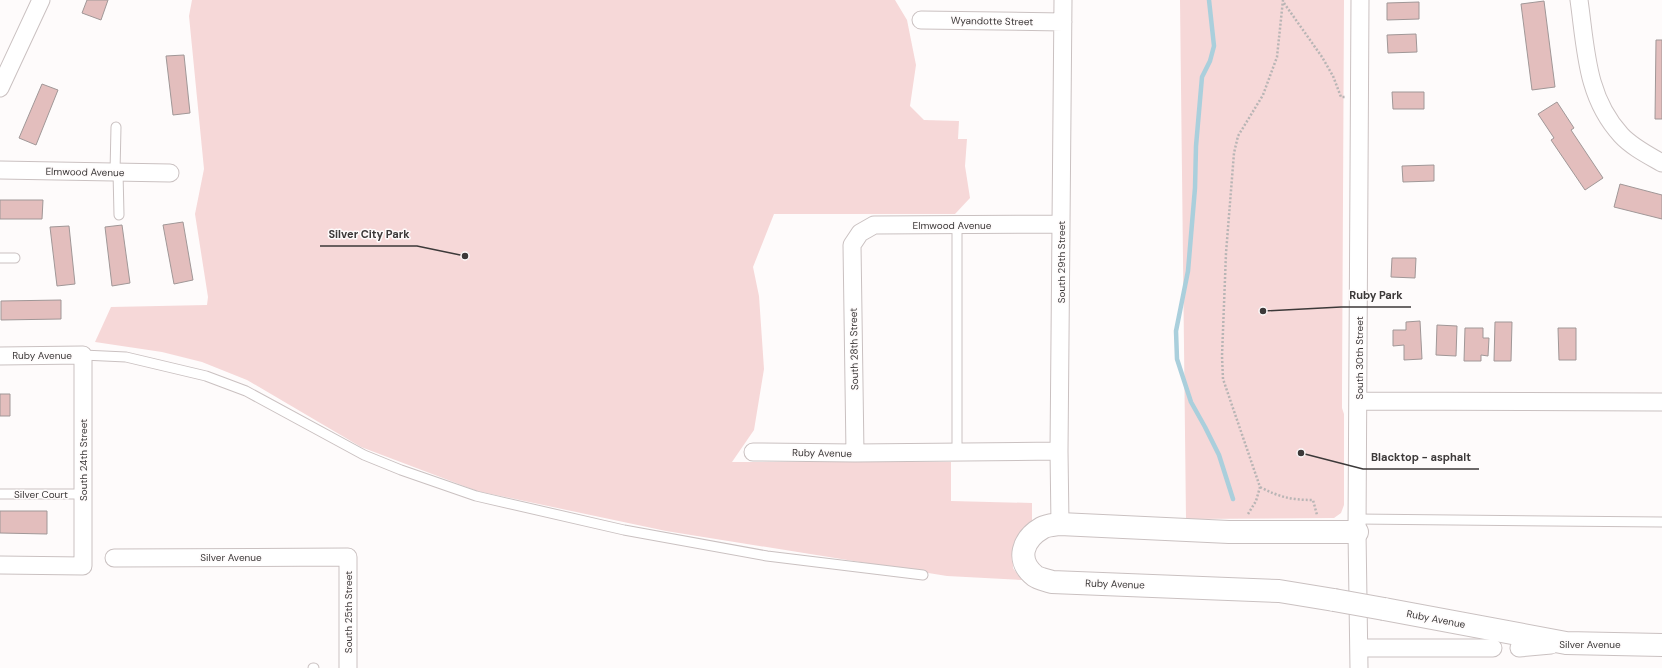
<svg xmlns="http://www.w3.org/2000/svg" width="1662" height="668" font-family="'DM Sans',sans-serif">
  <rect width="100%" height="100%" fill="#fefbfb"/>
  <path fill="#f6d8d8" d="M192,0H895L907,20L916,65L910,106L924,120L959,121L958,139H967L965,166L970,198L955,214H774L753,267L759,296L764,369L754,430L732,462H951V501L1032,503V527L1014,542L1013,568L1022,580L947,576L666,531L477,491L361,447L247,380L202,362L162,352L95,342L111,307L207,305L208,297L195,214L204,169L189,16Z
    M1180,0H1344L1342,395V408L1344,414V505L1341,513L1334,518L1186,519Z"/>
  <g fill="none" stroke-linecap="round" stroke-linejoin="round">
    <path stroke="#aacfdc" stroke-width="4.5" d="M1209,0L1214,46L1210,61L1202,77L1196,146L1195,188L1188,271L1176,331L1177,359L1191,402L1205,427L1219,455L1233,499"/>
  </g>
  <path fill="#e3bebd" stroke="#a09797" d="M87,0H108L101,20L82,13Z
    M1544,1L1555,87L1532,90L1521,4Z
    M1419,2V19L1387,20V3Z
    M1416,34L1417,52L1388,53L1387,35Z
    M1656,40H1662V119H1655Z
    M184,55L190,113L173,115L166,56Z
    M42,84L58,90L36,145L19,138Z
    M1392,92H1424V109H1393Z
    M1557,102L1574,128L1571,130L1603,178L1585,190L1551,140L1554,138L1538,114Z
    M1434,165V181L1403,182L1402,166Z
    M1620,184L1662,195V219L1614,207Z
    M0,200H43L42,219H0Z
    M183,222L193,280L174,284L163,225Z
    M122,225L130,283L112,286L105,227Z
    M69,226L75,284L57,286L50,227Z
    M1392,258H1416L1415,278L1391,277Z
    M61,300V319L1,320V301Z
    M1420,321L1422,359L1404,360V345L1393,346V330H1406V322Z
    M1495,322H1512L1511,361H1494Z
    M1437,325L1457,326L1456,356L1436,355Z
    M1465,328H1483V338H1489L1488,356L1481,355V361H1464Z
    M1558,328H1576V360H1559Z
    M0,394H10V416H0Z
    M0,511H47V534L0,533Z"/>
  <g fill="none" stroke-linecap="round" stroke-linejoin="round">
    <defs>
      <path id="lane" d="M115,172L116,127
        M118,172L119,215
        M957,225V452
        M0,258H15
        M83,355L126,357L206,376L246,391L364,455L401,470L476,496L624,530L767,556L923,575
        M0,494H83
        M1357,519L1662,522
        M313,668H314"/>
      <path id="street" d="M1579,0C1586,49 1586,97 1621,135C1632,147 1648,155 1662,163
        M921,20L1063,22
        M0,88L41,0
        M0,170L170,173
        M0,356L83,355V566L0,565
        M1358,401L1662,402
        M753,452L855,453L1059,451
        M855,453L852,245L860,233L874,225L1061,224
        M1060,524L1059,451L1063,0
        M114,558L348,557V668
        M1359,648H1493
        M1519,648L1551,645
        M1359,668L1357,532L1360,0"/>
      <path id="secondary" d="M1334,600L1279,591L1052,582C1047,580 1039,579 1035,576C1015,560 1023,539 1042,528C1047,525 1054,525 1060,524L1229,532H1357
        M1384,609L1566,643L1662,645"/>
    </defs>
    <use href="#lane" stroke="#cac1c1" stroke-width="11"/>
    <use href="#street" stroke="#cac1c1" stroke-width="19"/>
    <use href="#secondary" stroke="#cac1c1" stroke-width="24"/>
    <path stroke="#b8b5b5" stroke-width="2.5" stroke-dasharray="2 2" stroke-linecap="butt" d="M1284,3L1322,57L1333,76L1341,97H1346
      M1260,487C1279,497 1291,500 1313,500L1317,515
      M1248,514L1256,501L1260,487L1223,379L1222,356L1226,253L1234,153L1238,136L1263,95L1277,57L1283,0"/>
    <use href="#lane" stroke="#fff" stroke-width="9"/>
    <use href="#street" stroke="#fff" stroke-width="17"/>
    <use href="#secondary" stroke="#fff" stroke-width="22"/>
    <defs>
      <path id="secondary-bridge" d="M1334,600L1384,609"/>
    </defs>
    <use href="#secondary-bridge" stroke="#cac1c1" stroke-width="24" stroke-linecap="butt"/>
    <use href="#secondary-bridge" stroke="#fff" stroke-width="22"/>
  </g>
  <g text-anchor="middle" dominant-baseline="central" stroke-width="3" stroke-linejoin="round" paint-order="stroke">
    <g font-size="10" fill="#3c3939" stroke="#fefbfb">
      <text transform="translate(992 21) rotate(1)">Wyandotte Street</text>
      <text transform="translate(85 172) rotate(1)">Elmwood Avenue</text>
      <text x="952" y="225">Elmwood Avenue</text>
      <text transform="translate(1061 262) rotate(-90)">South 29th Street</text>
      <text transform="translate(854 349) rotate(-91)">South 28th Street</text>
      <text x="42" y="355">Ruby Avenue</text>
      <text transform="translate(1359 358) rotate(-90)">South 30th Street</text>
      <text transform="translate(822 453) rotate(1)">Ruby Avenue</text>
      <text transform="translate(83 460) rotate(-90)">South 24th Street</text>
      <text x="41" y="494">Silver Court</text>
      <text x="231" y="557">Silver Avenue</text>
      <text transform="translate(1115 584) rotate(2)">Ruby Avenue</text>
      <text transform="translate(348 612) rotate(-90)">South 25th Street</text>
      <text transform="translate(1436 619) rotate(11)">Ruby Avenue</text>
      <text x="1590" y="644">Silver Avenue</text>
    </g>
  </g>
  <path fill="none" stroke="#3c3939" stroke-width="1.5" d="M465 256L417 246H320M1263 311L1341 307H1411M1301 453L1363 469H1479"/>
  <g fill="#3c3939" stroke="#fefbfb" stroke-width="1.5">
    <circle cx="465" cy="256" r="4"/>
    <circle cx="1263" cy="311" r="4"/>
    <circle cx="1301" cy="453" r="4"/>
  </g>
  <g font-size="11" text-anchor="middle" font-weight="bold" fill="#3c3939" stroke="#fefbfb" stroke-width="3" stroke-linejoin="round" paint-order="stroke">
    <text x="369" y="238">Silver City Park</text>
    <text x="1376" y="299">Ruby Park</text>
    <text x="1421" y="461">Blacktop - asphalt</text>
  </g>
</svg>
